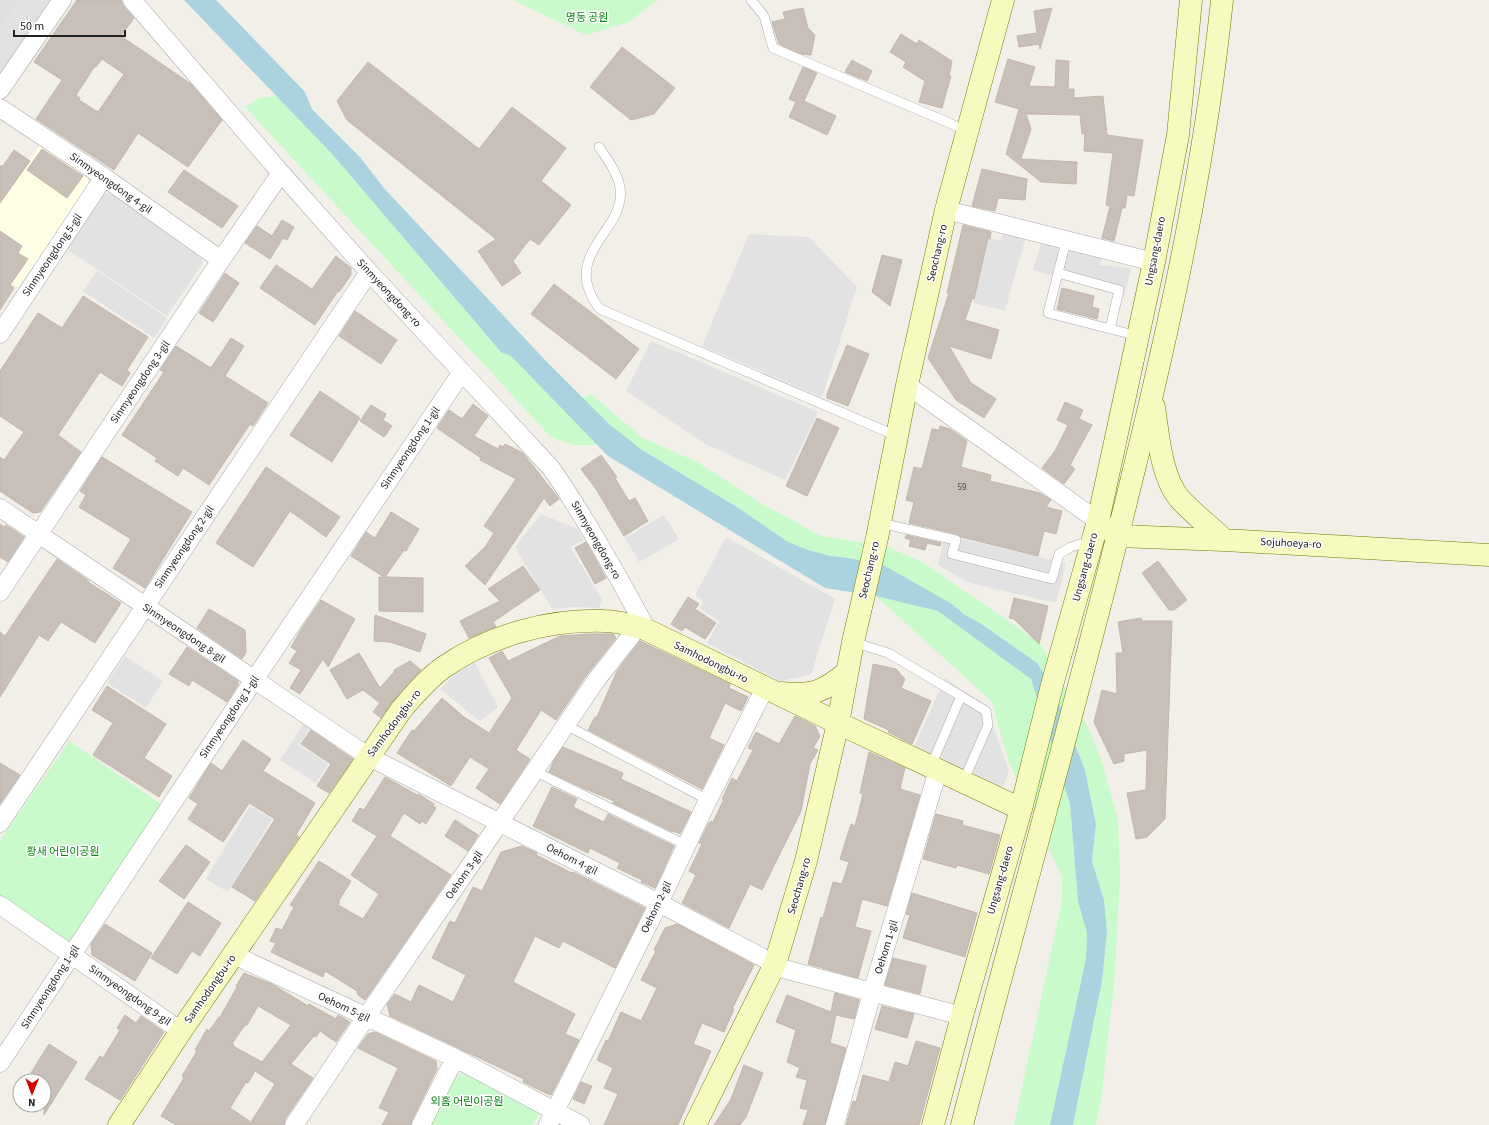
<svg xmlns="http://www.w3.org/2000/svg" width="1489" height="1125" font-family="'Source Sans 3','Noto Sans KR',sans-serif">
  <rect width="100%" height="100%" fill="#f2efe9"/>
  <path fill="#e0dfdf" d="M0,0H50L0,74Z"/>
  <path fill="#ffffe5" d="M41,144L87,176L89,187L18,288L0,275V196L4,198Z"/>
  <path fill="#c8facc" d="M513,0H657L629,22L586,35Z
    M276,96L333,155L501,352L511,356L598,445H573L551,437L245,107L259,98Z
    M591,394L641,437L697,462L759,502L821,536L886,546L924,563L1040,643L1089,729L1102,762L1118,819L1120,877L1114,985L1102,1093L1096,1125H1073L1102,981L1107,931L1104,900L1092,861L1096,824L1085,770L1065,714L1037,663L980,623L965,615L952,604L849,558L830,556L808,550L788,542L737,507L642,450L620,435L582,398Z
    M876,596L938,610L1031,679L1070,804L1078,901L1087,933L1086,959L1050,1125H1014L1062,901V877L1008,760L992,702Z
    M69,741L164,806L68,945L0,899V841Z
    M463,1073L537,1107L538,1115L532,1125H429L448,1081Z"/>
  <path fill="#e2e2e2" d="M18,0H48L0,69V26Z
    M115,193L201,251L202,264L167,316L65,248L101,194Z
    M1004,231L1026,236L1005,311L973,303L988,238L1001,241Z
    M749,234L809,237L857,287L822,397L702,346Z
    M1042,240L1102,257L1100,265L1131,268L1124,297L1033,270Z
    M97,271L167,318L154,338L83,291Z
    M651,341L818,412L785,480L705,444L626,391Z
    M541,514L578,529L584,540L570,547L602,599L599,608L574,607L552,609L515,547Z
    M664,515L679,539L639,562L625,538Z
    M945,535L1066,563L1056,603L966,582L938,565Z
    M726,537L835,599L811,675L780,681L707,643L719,621L700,608L703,601L695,595Z
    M125,656L163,681L146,708L107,683Z
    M475,663L498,707L480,721L440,689L454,675Z
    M945,678L986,706L1009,771L1002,789L913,749Z
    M304,723L311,727L299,745L328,764L316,783L280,760Z
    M250,806L272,819L228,892L206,879Z"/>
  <path fill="#aad3df" d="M184,0H216L305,92L312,109L360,157L383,187L545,360L609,424L642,450L737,507L788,542L808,550L830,556L849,558L885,566L952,604L965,615L980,623L1037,663L1054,690L1085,770L1096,824L1092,861L1104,900L1107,931L1102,981L1073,1125H1050L1086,959L1087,933L1078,901L1070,804L1031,679L938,611L876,596L825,588L608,456L511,356L501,352L333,155Z"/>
  <path fill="#c7bfb8" stroke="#c4b6ab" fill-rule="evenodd" d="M77,0H121L124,7L134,18L121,36L191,84L222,120L188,167L138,133L114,170L36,119L62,80L34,62ZM102,59L124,74L98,112L79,100L80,98L76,95L95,66L96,67Z
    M803,8L808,28L815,35L811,55L801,54L779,44L772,22L785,19L783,12Z
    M1052,8L1040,49L1039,44L1019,47L1017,36L1037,33L1034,11Z
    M901,34L917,44L919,40L952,61L949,76H951L942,108L919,102L925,81L903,67L906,62L890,52Z
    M622,47L675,88L654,114L631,120L590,87Z
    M1008,59L1035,67L1029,86L1055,87L1056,60L1069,61L1068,89H1074V98L1103,96L1107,135L1143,140L1134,196L1127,195L1125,208H1122L1114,241L1102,238L1110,206L1106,205L1113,153L1084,151L1085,133L1082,134L1080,115L1026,114L1031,129L1021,159L1077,162L1076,184L1041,182L1006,154L1019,109L995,102Z
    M852,60L872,71L867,81L845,72Z
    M368,62L479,149L512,107L566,148L541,181L571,205L539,245L530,239L513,261L521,273L502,286L478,251L496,239L347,120L337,101Z
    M803,67L817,73L804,101L836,116L827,135L789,117L796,102L789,99Z
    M42,149L83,176L67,198L27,170Z
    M14,150L30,161L0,203V166H3Z
    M982,169L1027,179L1025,200L998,198L995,211L972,206Z
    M184,170L238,206L222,228L168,192Z
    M282,220L294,227L287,240L283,238L270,259L245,243L257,226L272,236Z
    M963,225L991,232L990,239L988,238L974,299H972L965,320L999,330L991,359L949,346L971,383L996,399L984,418L956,400L928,358L949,293H947Z
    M0,231L22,246L18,253L28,259L10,285L14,288L0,310Z
    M882,255L902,260L890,306L872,292Z
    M336,256L351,268V275L339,292L338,291L315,325L260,288L276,265L312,289Z
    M225,273L239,283L213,322L199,313Z
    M554,284L639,349L616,379L531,314Z
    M1062,288L1094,296L1092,307L1099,309L1097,319L1057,309Z
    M83,296L148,337L127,370L130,373L122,386L100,372L58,435L81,452L40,512L33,513L0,491V457L4,460L24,432L0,416V371L38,313L62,328Z
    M355,311L397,340L381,364L339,336Z
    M231,338L244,346L225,376L268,403L253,426L250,424L209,485L183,468L178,476L155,461L157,458L122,435L164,372L160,370L176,346L211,368Z
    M847,345L869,354L848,406L827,398V394Z
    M320,391L360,418L332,462L290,435Z
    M1065,402L1083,410L1079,419L1092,425L1070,465L1075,469L1064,484L1042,468L1055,451L1068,425L1057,420Z
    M473,404L488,416L474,436L498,449L500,445L503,447L505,444L523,453L559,499L550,506L544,498L485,585L465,566L485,547L494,533L484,526L516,479L480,460L481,458L437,428L449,410L462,419Z
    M371,405L386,414L383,420L392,426L384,437L360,421Z
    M817,418L839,428L807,496L786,486Z
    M940,426L950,429L967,441L961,467L991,475L990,481L1040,493L1051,500L1046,507L1062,511L1056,534L1044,531L1038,556L961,537L957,534L909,523L914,502L906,500L914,467L922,469L932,429L939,430Z
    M601,455L617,477L615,478L629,501L635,498L648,521L624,536L596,489L581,469Z
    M102,457L192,512L145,588L113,568L131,539L79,507L86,495L80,491Z
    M266,467L340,517L326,537L290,511L253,567L216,543Z
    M391,512L419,529L406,551L404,550L385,577L423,578V612L379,611V577H384L351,556L366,532L375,538Z
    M0,524L4,527L6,525L24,537L8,562L0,557Z
    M906,535L941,543L940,546L927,543L925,550L909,546L911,540L905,538Z
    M586,542L606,578L595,584L575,548Z
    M57,559L89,581L88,582L121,603L95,643L61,622L48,641L39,635L0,697V632L5,636Z
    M1158,561L1187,600L1174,610H1169L1142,573Z
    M523,566L540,590L493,622L496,627L469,638L460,621L500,601L488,589Z
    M688,597L699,604L695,609L716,623L705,639L685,627L682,631L671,624Z
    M1014,598L1048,606L1039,644L1014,619L1009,618Z
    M321,600L355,619L328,667L323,659L300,694L290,688L301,670L289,663L297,651L291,647L302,628Z
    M209,609L245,630L246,652L242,659L197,628Z
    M375,615L426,634L420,652L390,642L374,641Z
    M1141,618L1142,621H1172L1165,819L1147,837L1136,839L1127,793L1146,790L1147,750L1124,754V761L1114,764L1094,722L1102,690L1117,694L1116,653H1123L1118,622Z
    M590,634H613L616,638L588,673L556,720L541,710L516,750L530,759L500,804L476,788L489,769L470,757L451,786L397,753L412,730L414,731L442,698L464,717L489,733L512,698L489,658L502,651L508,661L560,636Z
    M640,641L730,684L729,688L748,697L741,711L725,703L709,738L724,745L702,789L588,730L595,717H597L617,671Z
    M187,647L238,681V685L227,702L192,680L189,686L169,674Z
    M359,653L380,688L394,672V670L410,661L421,670L392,702L381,718L373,712L380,703L363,690L347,699L330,670Z
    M873,664L896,669L905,679L901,688L931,701L912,744L888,732L889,730L864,719Z
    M107,686L166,724L144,758L172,776L159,797L93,755L113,723L92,710Z
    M795,716L815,726L820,736L813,748L818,750L810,764L801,811L762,890L750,884L729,928L682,903L696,875L689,871L702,844L699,843L709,823L711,821L713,822L724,799H722L732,778L737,781L753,750L748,748L756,732L779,744Z
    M311,730L353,759L329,793L317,786L331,764L301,744Z
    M243,740L271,759L263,771L315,803L296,835L299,837L255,901L232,887L275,819L249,803L223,842L188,819L198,804L189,798L211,763L222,771Z
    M563,747L623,773L621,779L691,812L680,834L673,831V832L613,803L614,801L583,788L549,772L554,760Z
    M869,752L905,768L900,789L920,795L887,906L862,899L855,927L871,931L858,978L808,964L821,917L823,918L833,882L842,884L849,862L840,859L851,824L855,826L863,794L860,793Z
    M0,763L20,775L0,804Z
    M385,777L417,795L419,794L420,795L434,804L433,806L436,808L426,824L422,821L420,824L404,813L390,836L451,875L365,1000L358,995L357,991L325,971L323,977L271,952L276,943L270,941L276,928L282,930L294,907L290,905L319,861L351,881L338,902H340L338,905L363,919L379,894L351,875L377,836L352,821L360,808L364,810Z
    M552,787L577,799L573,807L604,822L608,814L674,846L655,888L641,882L642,880L617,868L620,863L590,848L588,853L533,826Z
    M936,814L963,821L962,825L1000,835L989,874L957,865L956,868L923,859Z
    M455,820L478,835L468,851L445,836Z
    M186,845L210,862L184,899L159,881Z
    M522,846L537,853L536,855L572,873L573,872L645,908L615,968L563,941L559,948L535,936L513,982L575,1014L565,1034L579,1040L551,1095H550L523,1082L524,1079L390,1016L387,1004L395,994L411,1002L419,985L453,1002L466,975L432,958L450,921L455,923L473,887L482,891L501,852Z
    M912,893L977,913L965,957L903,938L910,915L906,914Z
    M188,902L221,923L200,956L192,951L177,974L151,958Z
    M105,924L152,953L135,981L92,955L91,944Z
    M677,924L754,965L732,1009H734L724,1032L702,1023L693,1044L711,1051L678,1125H604L618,1094L604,1088L613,1068L597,1060L606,1040L608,1041L621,1012L641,1021L657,988L641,980L656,951L654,950L665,928Z
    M893,958L926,966L920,994L885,985Z
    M244,973L272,984L308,1006L309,1004L336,1019L338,1015L350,1022L336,1042L320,1031L316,1037L314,1036L291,1064L313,1078L285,1119L284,1125H176L161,1116L184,1078L182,1076L197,1051L195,1050L207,1029L209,1031L219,1017H220L237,987L236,986ZM258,1006L291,1025L262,1062L233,1046L234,1045L232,1044L245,1025H247ZM255,1071L275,1084L251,1122L230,1108L246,1082L248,1083Z
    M835,993L859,1000L854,1019L836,1015L830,1043L846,1048L825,1125H803L808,1110L800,1108L807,1080L796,1077L800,1068L787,1062L796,1030L776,1022L787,995L831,1012Z
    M882,1006L914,1014L907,1038L875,1029Z
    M125,1015L136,1023L141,1016L164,1032L120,1100L85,1079L100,1056L103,1058L120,1030L117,1028Z
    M375,1032L436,1061L437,1069L412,1120L411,1125H382L389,1112L379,1108L398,1068L358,1048L368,1034Z
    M916,1041L940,1048L919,1125H846L853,1101L856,1102L863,1075L889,1082L895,1062L908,1066Z
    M49,1044L77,1062L44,1115V1081H26Z
    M744,1065L763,1073L746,1117L740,1125H714L731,1099Z
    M581,1082L592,1086L584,1104L573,1099Z"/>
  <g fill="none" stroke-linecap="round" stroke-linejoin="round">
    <defs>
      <path id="lane" d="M751,0L764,16L773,48L968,131
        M599,147C607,159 618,173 620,188C626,225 576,247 588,287C591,296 594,302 600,309L897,436
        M1066,241L1048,313L1138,336
        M1058,273L1119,290L1110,329
        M880,523L956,540L952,554L1052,579L1059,554L1071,547L1091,541
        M853,642L888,653L961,696L931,766
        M961,696L986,711L988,725L963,782
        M566,725L708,800
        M534,771L686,845"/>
      <path id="street" d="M132,0L281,173L369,272L551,468C587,520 617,574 647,630
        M0,90L62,0
        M0,108L104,177L221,260
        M946,210L1154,262
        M0,334L104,177
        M907,385L1098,521
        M0,508L369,757L659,903L784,969L962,1016
        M0,592L221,260L281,173
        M0,823L369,272
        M0,905L181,1031
        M234,955L455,1058L581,1125
        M0,1063L254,680L462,372
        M294,1125L366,1017L500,822L597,679L638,627
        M421,1125L455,1058
        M548,1125L659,903L708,800L765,688
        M835,1125L872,993L938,770"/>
      <path id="secondary" d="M1154,407C1158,434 1161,476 1179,498C1192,513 1210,526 1224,540
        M1107,528L1118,536L1224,540L1489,555
        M781,693C812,696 824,692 847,672
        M119,1125L181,1031L401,710C414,695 428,678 444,667C491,635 549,619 605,621C620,621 634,626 647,630L838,723L1021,809
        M695,1125L775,964L806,861L838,723L853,642L877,538L907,385L946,210L1003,0
        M933,1125L962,1016L1021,809L1052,685L1098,521L1154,262L1178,135L1191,0
        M962,1125C1017,913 1077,703 1129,490C1169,329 1205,166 1222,0"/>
    </defs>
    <use href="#lane" stroke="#a9a9a9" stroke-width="10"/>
    <use href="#street" stroke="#a9a9a9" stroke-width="19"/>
    <use href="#secondary" stroke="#707d05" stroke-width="23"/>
    <use href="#lane" stroke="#fff" stroke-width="9"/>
    <use href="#street" stroke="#fff" stroke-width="18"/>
    <use href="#secondary" stroke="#f7fabf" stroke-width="22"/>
  </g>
  <g text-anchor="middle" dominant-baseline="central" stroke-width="3" stroke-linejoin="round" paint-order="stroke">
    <g font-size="9" fill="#4b4948">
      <text x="962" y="487">59</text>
    </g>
    <g font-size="11" fill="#0c8416" stroke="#fff">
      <text x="587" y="17">명동 공원</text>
      <text x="63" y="851">황새 어린이공원</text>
      <text x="467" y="1101">외홈 어린이공원</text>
    </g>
    <g font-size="11" fill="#222" stroke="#fff">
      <text transform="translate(111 183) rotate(35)">Sinmyeongdong 4-gil</text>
      <text transform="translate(1155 251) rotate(-79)">Ungsang-daero</text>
      <text transform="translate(937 253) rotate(-77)">Seochang-ro</text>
      <text transform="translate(52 255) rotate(-56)">Sinmyeongdong 5-gil</text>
      <text transform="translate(389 293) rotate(47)">Sinmyeongdong-ro</text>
      <text transform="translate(140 382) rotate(-56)">Sinmyeongdong 3-gil</text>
      <text transform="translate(410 448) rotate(-56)">Sinmyeongdong 1-gil</text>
      <text transform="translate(596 540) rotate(60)">Sinmyeongdong-ro</text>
      <text transform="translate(1291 543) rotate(3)">Sojuhoeya-ro</text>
      <text transform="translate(184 547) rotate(-56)">Sinmyeongdong 2-gil</text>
      <text transform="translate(1085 567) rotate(-75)">Ungsang-daero</text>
      <text transform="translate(869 570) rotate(-77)">Seochang-ro</text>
      <text transform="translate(184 633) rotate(34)">Sinmyeongdong 8-gil</text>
      <text transform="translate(711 662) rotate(26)">Samhodongbu-ro</text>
      <text transform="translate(229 717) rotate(-56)">Sinmyeongdong 1-gil</text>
      <text transform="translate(394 723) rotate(-53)">Samhodongbu-ro</text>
      <text transform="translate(572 859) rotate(27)">Oehom 4-gil</text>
      <text transform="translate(464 875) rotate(-55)">Oehom 3-gil</text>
      <text transform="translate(1000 880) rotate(-74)">Ungsang-daero</text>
      <text transform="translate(799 886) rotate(-74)">Seochang-ro</text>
      <text transform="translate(656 907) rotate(-64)">Oehom 2-gil</text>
      <text transform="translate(886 947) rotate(-73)">Oehom 1-gil</text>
      <text transform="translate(50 987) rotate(-57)">Sinmyeongdong 1-gil</text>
      <text transform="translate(210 989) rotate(-55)">Samhodongbu-ro</text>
      <text transform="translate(130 995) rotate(35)">Sinmyeongdong 9-gil</text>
      <text transform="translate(344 1007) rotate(25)">Oehom 5-gil</text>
    </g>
  </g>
  <g transform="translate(32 1093) rotate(181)"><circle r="19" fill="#ffffff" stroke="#a7a7a7"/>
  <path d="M0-3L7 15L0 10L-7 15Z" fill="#d40000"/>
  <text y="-6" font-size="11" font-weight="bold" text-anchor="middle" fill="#222222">N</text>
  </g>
  <path d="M14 30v6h111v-6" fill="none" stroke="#222222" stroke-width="2"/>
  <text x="20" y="30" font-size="12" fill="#222222" stroke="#ffffff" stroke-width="3" paint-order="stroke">50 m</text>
</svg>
